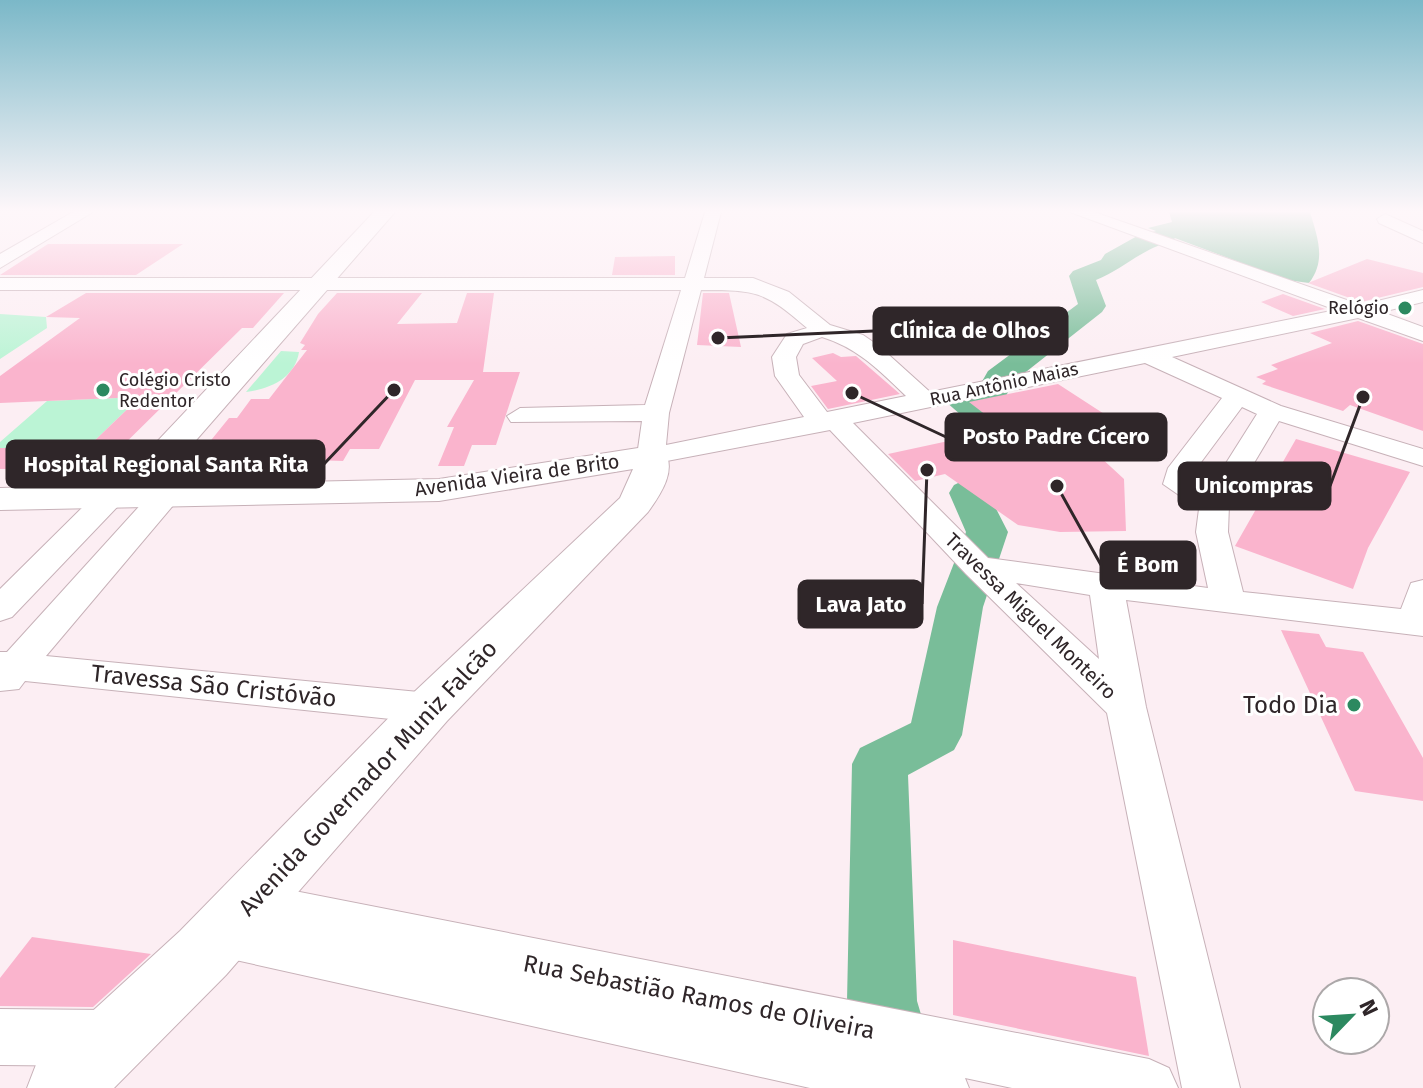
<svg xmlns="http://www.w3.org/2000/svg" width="1423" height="1088" font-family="'Fira Sans',sans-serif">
  <rect width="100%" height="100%" fill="#fceef3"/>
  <path fill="#bbf4d5" d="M0,314L46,317L47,328L0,359Z
    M281,351L299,352C295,378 270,389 246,392Z
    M140,397L87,448H0V442L47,401Z"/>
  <path fill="#79bd99" d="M1169,212H1310C1317,236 1327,260 1309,283L1287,280L1148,228L1172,222Z"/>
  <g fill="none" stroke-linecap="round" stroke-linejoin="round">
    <path fill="#79bd99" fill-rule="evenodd" d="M1165,229L1173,231L1176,236L1173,241C1142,248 1124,269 1096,280L1106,306L1102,312L1013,382L1005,398L986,404L1053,460L1048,468L990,497L1008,532L983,607L962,735L954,750L908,775L917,1001L943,1088H867L847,1001L852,764L860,748L911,723L937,607L966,532L949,493L954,485L1010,458L945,401L950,394L980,385L988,371L1078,304L1069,276L1073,271L1101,260L1105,254L1139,235Z"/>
  </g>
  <path fill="#fab4cd" d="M48,244H183L136,275H0Z
    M675,256V275H612L615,257Z
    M1367,259L1423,273V287L1361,302L1308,283Z
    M86,293H284L253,328H242L98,470L0,469V448H87L140,397L0,403V376L80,318L46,317Z
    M337,293H422L397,324L457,323L467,293H494L483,372H520L496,445H472L464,466H438L454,427H447L474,380H415L379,449H350L343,461L279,459L265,480L178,481L229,418H237L251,399H269L307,350H301L305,345L300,343L318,314Z
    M703,293H729L741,347L697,345Z
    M1283,294L1325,309L1293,316L1261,302Z
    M1358,321L1423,344V431L1350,405L1343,411L1262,384L1266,381L1256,377L1278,369L1271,365L1332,343L1310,333Z
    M833,353L841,357L856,356L900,394L828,409L811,386L837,381L812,358Z
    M1058,384L1132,432L1085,443L1124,479L1126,531L1060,532L1018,525L945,474L915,481L888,454L1004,429L969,402Z
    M1296,439L1410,472L1368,548L1353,589L1235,546Z
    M1281,630L1319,634L1326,647L1363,652L1423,758V801L1355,791Z
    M32,937L151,954L93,1007L0,1006V978Z
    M953,940L1136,977L1149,1056L953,1015Z"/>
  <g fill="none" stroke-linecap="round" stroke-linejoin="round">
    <defs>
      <path id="minor" d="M73,212H93L0,268V254Z
        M705,212H721L704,278H753L789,292L830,325L863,335L879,346L930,392L1336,310L1070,212H1094L1361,305L1423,290V302L1382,312L1423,327V341L1358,318L1172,357L1281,406L1423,449V466L1279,421L1229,505L1228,532L1243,592L1401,609L1411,583L1423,580V636L1126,600L1146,707L1240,1088H1182L1107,713L966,574L830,430L651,464L641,462L637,456L642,421L511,422L507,416L520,408L645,405L681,290H0V278H685ZM701,290C757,290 764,291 807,328L787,334L772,357L775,376L804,417L666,445L669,413ZM822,337C858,348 880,371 906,396L827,412L799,375L796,357L803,344ZM1145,363L1222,398L1168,468L1163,484L1199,509L1196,532L1208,588L988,558L853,423ZM1242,407L1257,414L1209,490L1193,481L1196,469ZM1016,583L1090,595L1099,659Z
        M1385,214L1423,231V243L1379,223L1377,219Z
        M165,487L176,490L180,496L176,502L46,656L429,693L443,697L449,708L443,719L429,723L25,681L19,689L0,691V652H7L154,490Z
        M110,488L121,491L125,497L121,503L12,617L0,621V589L99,491Z
        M249,882L1149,1059L1169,1068L1178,1088H1012L965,1078L969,1088H810L222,957L204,950L197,933L204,916L227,910L224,905L232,889Z
        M0,1009L105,1010L125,1018L133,1038L125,1058L105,1066L0,1065Z"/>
      <path id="major" d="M374,212H395L157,485L439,479L651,446L663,449C678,469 661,494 648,512L447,721L226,975L114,1088H27L37,1062L180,931L411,695L620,498L633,469L439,501L0,510V488L116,485Z"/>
    </defs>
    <use href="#minor" stroke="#c7b1b8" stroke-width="2"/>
    <use href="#major" stroke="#c7b1b8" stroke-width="2"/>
    <use href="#minor" fill="#fff" fill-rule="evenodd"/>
    <use href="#major" fill="#fff" fill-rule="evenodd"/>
  </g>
  <linearGradient id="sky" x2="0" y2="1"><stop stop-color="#7bb8c8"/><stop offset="0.58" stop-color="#fef7fa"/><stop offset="1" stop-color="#fef7fa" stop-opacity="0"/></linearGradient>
  <rect width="1423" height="364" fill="url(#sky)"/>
  <g fill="#2c8960" stroke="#fff" stroke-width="3">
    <circle cx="1405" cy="308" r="8"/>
    <circle cx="103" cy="390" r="8"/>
    <circle cx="1354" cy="705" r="8"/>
  </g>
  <g text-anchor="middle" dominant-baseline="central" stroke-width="6" stroke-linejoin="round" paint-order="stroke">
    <g font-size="18" fill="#2f2629" stroke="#fff" text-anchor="end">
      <text x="1389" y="308">Relógio</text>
      <text x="119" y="380" text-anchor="start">Colégio Cristo<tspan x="119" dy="21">Redentor</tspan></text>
    </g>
    <g font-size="18" fill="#2f2629" stroke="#fff">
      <text transform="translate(1004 384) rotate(-12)">Rua Antônio Maias</text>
    </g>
    <g font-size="20" fill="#2f2629" stroke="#fff">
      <text transform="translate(517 475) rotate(-8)">Avenida Vieira de Brito</text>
      <text transform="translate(1031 616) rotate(44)">Travessa Miguel Monteiro</text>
    </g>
    <g font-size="24" fill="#2f2629" stroke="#fff">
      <text transform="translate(214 686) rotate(6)">Travessa São Cristóvão</text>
      <text transform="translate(368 778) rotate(-47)">Avenida Governador Muniz Falcão</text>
      <text transform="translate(699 997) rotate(11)">Rua Sebastião Ramos de Oliveira</text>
    </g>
    <g font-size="24" fill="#2f2629" stroke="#fff" text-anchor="end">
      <text x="1338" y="705">Todo Dia</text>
    </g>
  </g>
  <path fill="none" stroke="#2f2629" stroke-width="3" d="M718 338L874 331M852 393L946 437M394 390L324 464M1363 397L1330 486M1057 486L1101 565M927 470L922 604"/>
  <g fill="#2f2629" stroke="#fff" stroke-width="3">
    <circle cx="718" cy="338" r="8"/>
    <circle cx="852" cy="393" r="8"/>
    <circle cx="394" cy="390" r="8"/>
    <circle cx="1363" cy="397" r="8"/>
    <circle cx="1057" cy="486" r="8"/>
    <circle cx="927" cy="470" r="8"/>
  </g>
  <g fill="#2f2629" stroke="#2f2629" stroke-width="3">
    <rect x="874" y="308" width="193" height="46" rx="8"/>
    <rect x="946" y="414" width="220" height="46" rx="8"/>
    <rect x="7" y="441" width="317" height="46" rx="8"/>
    <rect x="1179" y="463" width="151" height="46" rx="8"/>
    <rect x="1101" y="542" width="94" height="46" rx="8"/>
    <rect x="799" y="581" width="123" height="46" rx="8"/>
  </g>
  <g font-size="22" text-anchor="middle" font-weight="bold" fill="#fff">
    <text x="970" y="338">Clínica de Olhos</text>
    <text x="1056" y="444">Posto Padre Cícero</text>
    <text x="166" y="472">Hospital Regional Santa Rita</text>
    <text x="1254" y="493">Unicompras</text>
    <text x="1148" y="572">É Bom</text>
    <text x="861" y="612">Lava Jato</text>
  </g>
  <g transform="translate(1351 1016) rotate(65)"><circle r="38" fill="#ffffff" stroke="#aca8a9" stroke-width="2"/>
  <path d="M0-6L14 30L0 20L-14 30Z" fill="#2c8960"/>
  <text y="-12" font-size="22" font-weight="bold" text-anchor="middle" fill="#2f2629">N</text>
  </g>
</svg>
